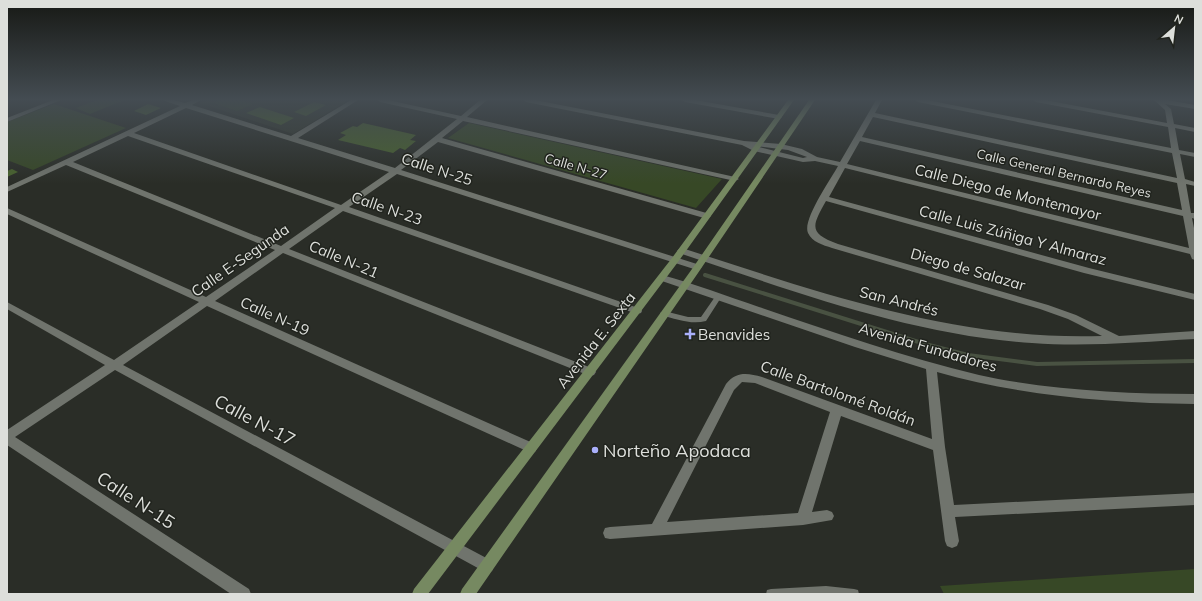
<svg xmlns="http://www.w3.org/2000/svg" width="1202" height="601" font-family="Mulish,sans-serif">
  <rect width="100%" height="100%" fill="#2a2d27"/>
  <path fill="#32372d" d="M207,100H349L293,134L200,103Z"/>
  <path fill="#374826" d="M97,100H124L90,114L76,108Z
    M220,100H240L253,104L237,111L213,103Z
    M54,104L126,128L33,170L7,160V122Z
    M469,123L722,179L696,208L448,138Z
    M1195,569V594H944L940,586Z"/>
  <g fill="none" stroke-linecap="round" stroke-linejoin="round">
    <path stroke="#495242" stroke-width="4" d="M705,275L925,344L968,355L1037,364L1195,361"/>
  </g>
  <path fill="#49632d" d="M314,102L326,105L306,116L294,112Z
    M148,104L161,108L146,115L134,111Z
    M260,107L294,118L281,125L246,113Z
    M363,123L416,135L410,140L416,141L405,150L400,148L393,153L338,140L346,135L340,133L353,126L357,127Z
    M12,169L18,172L7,177V171Z"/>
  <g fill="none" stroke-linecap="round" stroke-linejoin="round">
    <path fill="#70746d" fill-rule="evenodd" d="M717,294H719L722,296L706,321C691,325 676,319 661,315L660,313L664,311L688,317H701Z
      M826,586L854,589L858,590L859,594H766L767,590L771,589Z"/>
    <path fill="#70746d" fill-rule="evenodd" d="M53,100H61L7,122V118Z
      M164,100H173L185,103L193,100H201L192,105L291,136L351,100H358L298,138L395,168L457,119L380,102L377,100H388L461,116L480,100H487L467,117L735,177L739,179L735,181L463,121L442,138L710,214L711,216L707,219L704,218L438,142L401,170L700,265L702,267L697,270L397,174L349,207L641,309L642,311L641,313L637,314L343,211L289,249L594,369L596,372L594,375L590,376L283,253L215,301L535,444L537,448L535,452L531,453L207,306L123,365L492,561L494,566L492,571L487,573L115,370L15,437L249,589L251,594H231L7,445V430L105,365L7,309V302L114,360L199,302L7,214V208L206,297L275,250L66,165L7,192V187L180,106L165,101ZM186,108L389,172L341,205L134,133ZM128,136L335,208L281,246L73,162Z
      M523,100H535L744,141L781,144L802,149L817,157L840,162L876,100H882L875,113L1177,178L1172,153L918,102L915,100H927L1171,148L1168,127L1036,102L1033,100H1045L1167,123L1165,110L1154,100H1167L1195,105V109L1165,104L1171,109L1174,124L1195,128V132L1175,128L1179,150L1195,153V157L1180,154L1185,179L1195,182V186L1186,184L1191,213H1195V219L1192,218L1195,233V260L1192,259L1190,254L845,168L829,197L1089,268L1195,294V300L1084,273L826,201C812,226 808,233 838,244L1048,305L1076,315L1119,336L1195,331V339C1141,342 1086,347 1032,343C911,335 793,291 679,253L677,251L679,249H685C821,293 958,341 1102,336L1068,319L1040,309L832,248C823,245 812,242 808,233C802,220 831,179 838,166L815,161L803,162L754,151L742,145L526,102ZM873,117L1177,183L1182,210L862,137ZM860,141L1183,216L1189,248L847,164ZM755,146L788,150L807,157L803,158Z
      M682,100H695L779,115L782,117L779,119L685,102Z
      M662,275C695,284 727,296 759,307C832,332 904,357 979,375C1046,390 1126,394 1195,394V404C1108,403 1021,396 937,372L945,447L954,505L1195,493V505L955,517L959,541L957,546L952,548L947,546L945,541L933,450L841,416L812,512L827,510L832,512L834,516L832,520L803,525L610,539L605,538L603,533L605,528L610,527L652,524L726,384C736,371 748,373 762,377L932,439L926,369L855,347L659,280L657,278ZM742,382L755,383L830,412L798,513L667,522L734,390Z"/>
    <path fill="#768961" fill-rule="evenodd" d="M788,100H794L678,262L428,594H412L414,589L672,258Z
      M809,100H815L698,273L476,594H460L462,589L692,269Z"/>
  </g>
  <linearGradient id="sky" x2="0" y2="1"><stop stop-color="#171915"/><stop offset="0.54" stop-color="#444c52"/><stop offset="1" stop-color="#444c52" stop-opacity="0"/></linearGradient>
  <rect width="1202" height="184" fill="url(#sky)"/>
  <g fill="#aab0fb" stroke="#21241e" stroke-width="1.5">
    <path d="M688 328h4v4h4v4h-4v4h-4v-4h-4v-4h4z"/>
    <circle cx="595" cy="450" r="4"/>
  </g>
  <g text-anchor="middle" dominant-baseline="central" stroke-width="3" stroke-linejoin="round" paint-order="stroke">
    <g font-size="13" fill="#dddfdb" stroke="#21241e">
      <text transform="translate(576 166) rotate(16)">Calle N-27</text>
      <text transform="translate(1064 173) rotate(13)">Calle General Bernardo Reyes</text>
    </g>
    <g font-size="15" fill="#dddfdb" stroke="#21241e">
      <text transform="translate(437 169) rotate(18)">Calle N-25</text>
      <text transform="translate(1008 192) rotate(14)">Calle Diego de Montemayor</text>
      <text transform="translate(387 208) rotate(19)">Calle N-23</text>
      <text transform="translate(1013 235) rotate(15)">Calle Luis Zúñiga Y Almaraz</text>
      <text transform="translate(344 259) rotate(23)">Calle N-21</text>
      <text transform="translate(240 260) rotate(-35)">Calle E-Segunda</text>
      <text transform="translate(968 269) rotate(16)">Diego de Salazar</text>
      <text transform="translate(899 301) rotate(14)">San Andrés</text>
      <text transform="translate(275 316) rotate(24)">Calle N-19</text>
      <text transform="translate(596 340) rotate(-52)">Avenida E. Sexta</text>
      <text transform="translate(928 347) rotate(16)">Avenida Fundadores</text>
      <text transform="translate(838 393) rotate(20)">Calle Bartolomé Roldán</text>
    </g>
    <g font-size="15" fill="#dddfdb" stroke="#21241e" text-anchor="start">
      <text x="698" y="334">Benavides</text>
    </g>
    <g font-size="18" fill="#dddfdb" stroke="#21241e">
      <text transform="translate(255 420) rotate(28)">Calle N-17</text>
      <text transform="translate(136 500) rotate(33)">Calle N-15</text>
    </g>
    <g font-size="18" fill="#dddfdb" stroke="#21241e" text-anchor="start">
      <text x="603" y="450">Norteño Apodaca</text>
    </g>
  </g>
  <rect width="1202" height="601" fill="none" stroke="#dddfdb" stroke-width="16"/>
  <g transform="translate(1174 28) rotate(28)" stroke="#21241e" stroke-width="3" paint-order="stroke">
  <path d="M0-3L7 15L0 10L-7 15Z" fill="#dddfdb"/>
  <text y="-6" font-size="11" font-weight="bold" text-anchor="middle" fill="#dddfdb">N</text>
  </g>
</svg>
